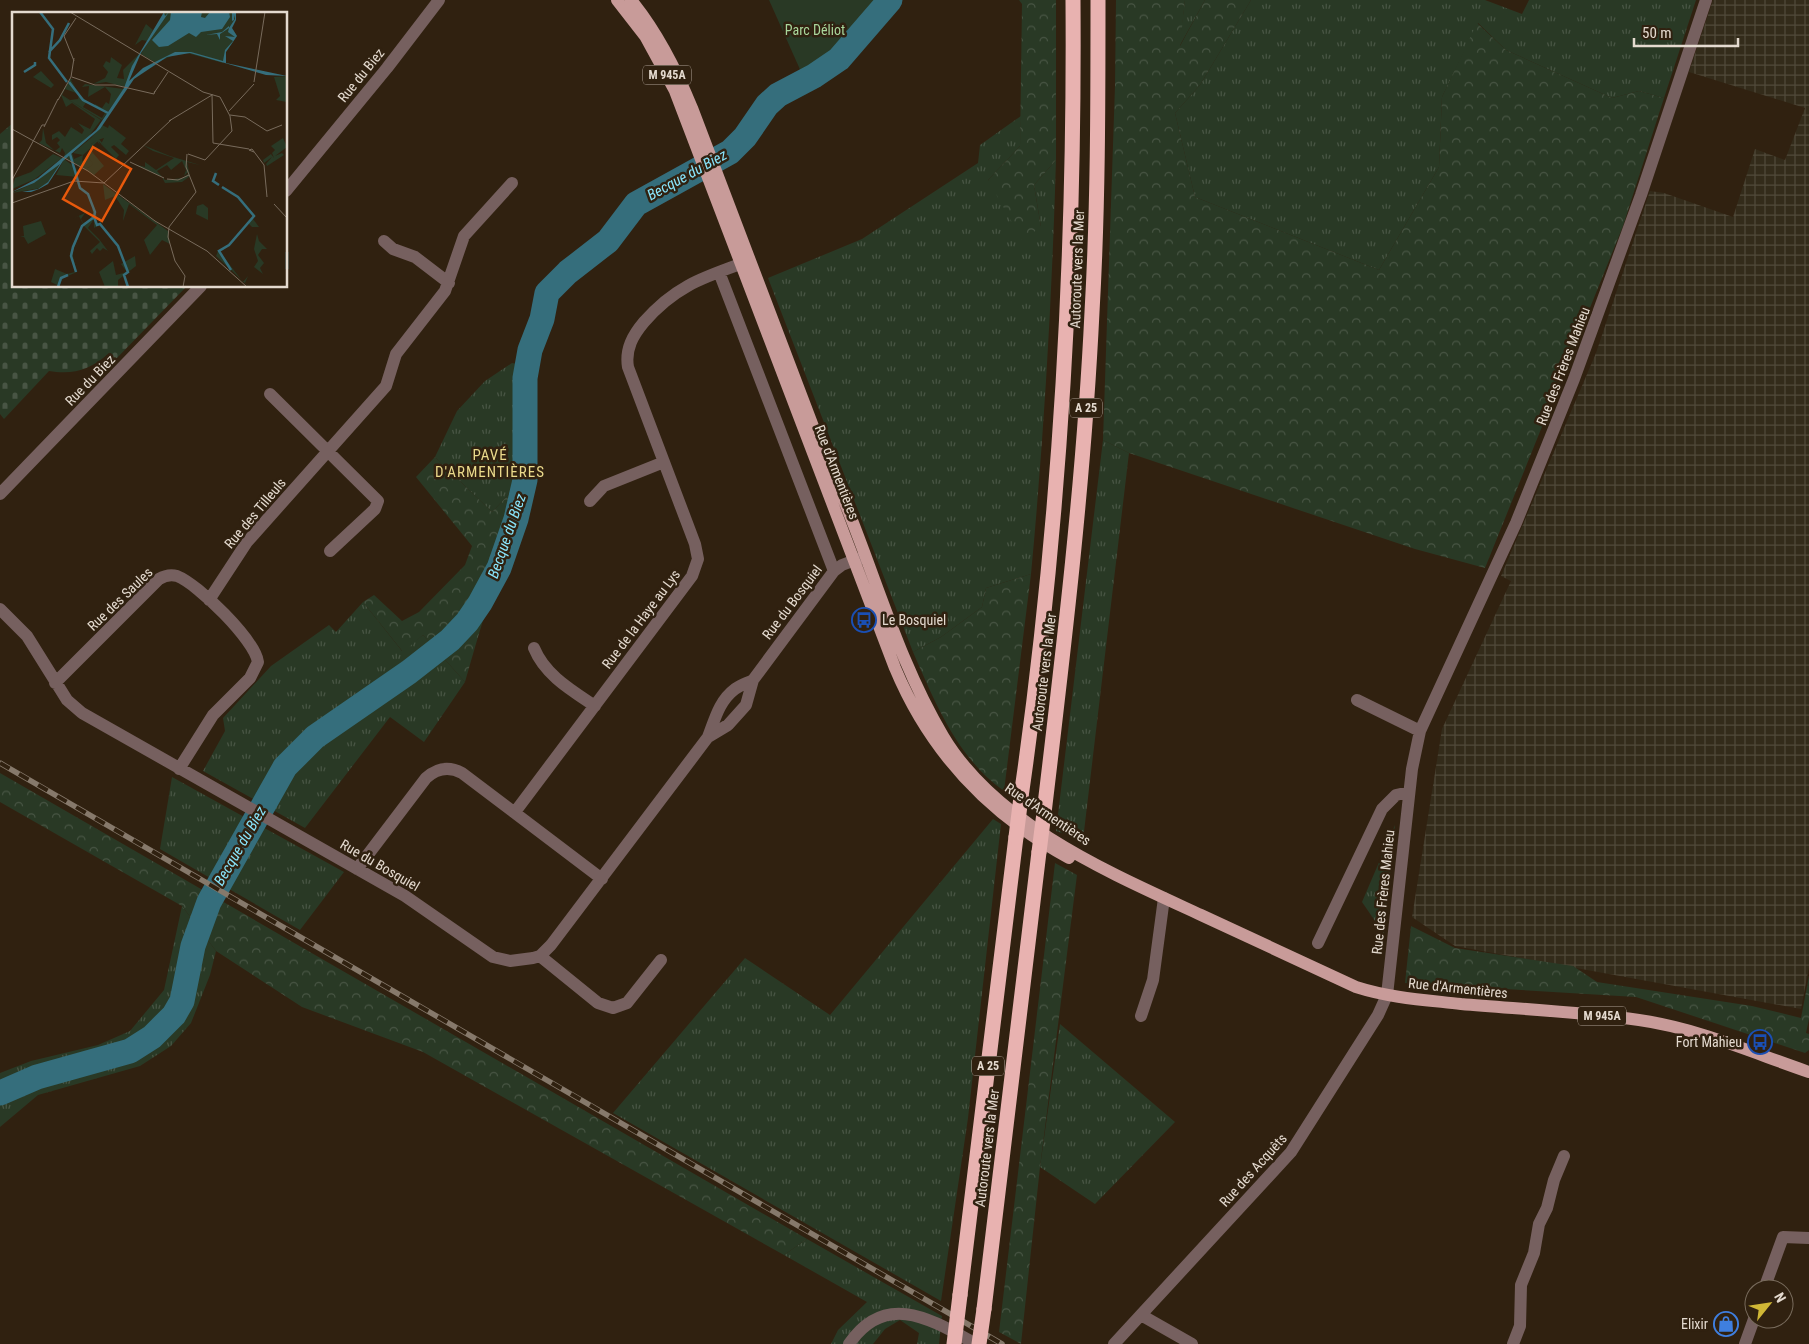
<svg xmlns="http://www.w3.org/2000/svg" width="1809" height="1344" font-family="'Roboto Condensed',sans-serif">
  <defs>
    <pattern id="industrial-grid" width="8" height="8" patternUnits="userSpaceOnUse" patternTransform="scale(1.25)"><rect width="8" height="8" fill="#332b1a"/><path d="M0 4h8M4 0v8" fill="none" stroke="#50493a"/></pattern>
    <pattern id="grass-tufts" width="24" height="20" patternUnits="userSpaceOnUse" patternTransform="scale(1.25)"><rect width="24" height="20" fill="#293925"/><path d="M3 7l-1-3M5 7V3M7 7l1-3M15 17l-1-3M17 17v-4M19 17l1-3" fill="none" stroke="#485544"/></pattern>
    <pattern id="forest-crowns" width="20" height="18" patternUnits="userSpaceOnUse" patternTransform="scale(1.25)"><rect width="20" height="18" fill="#293925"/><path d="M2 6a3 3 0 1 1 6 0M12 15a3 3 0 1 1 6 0" fill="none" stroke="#485544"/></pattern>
    <pattern id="cemetery-stones" width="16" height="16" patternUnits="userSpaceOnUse" patternTransform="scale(1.25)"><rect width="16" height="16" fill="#293925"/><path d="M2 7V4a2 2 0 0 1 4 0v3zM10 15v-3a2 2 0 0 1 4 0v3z" fill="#485544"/></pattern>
  </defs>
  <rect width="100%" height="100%" fill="#302110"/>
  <path fill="url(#industrial-grid)" d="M1713,0H1809V967L1801,1009L1455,946L1412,917L1442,729L1511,581L1501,576L1596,353L1650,191L1664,193L1733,217L1755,149L1785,160L1805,108L1689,72Z"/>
  <path fill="url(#grass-tufts)" d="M1185,0H1205L1179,47Z
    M1251,0H1485L1522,14L1529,0H1696L1664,98L1639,91L1612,98L1506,50L1478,23L1442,97L1439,167L1379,270L1195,197L1175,113L1200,85Z
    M1021,116L1020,146L988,180L1041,227L1034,185L1056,160C1052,298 1044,436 1031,574L986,588L982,607L941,637L913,652L768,278L862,239L978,163L980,145Z
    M512,363L537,367L532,470L492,512L435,457L457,411L485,381Z
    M1103,440L1129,453L1083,840L1056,831Z
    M363,602L402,651L423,635L465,682L424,742L390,717L305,828L203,771L225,731L223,718L271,666L329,625L336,632Z
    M172,777L344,872L300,930L160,849Z
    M993,819L1001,824L968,1118L941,1301L613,1113L745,958L830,1015Z
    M1395,825L1384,934L1362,902Z
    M182,906L216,951L210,975L191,1023L171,1046L140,1066L38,1095L0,1127V1073L31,1061L98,1045L130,1031L164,990Z
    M1060,1024L1175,1122L1095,1204L1040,1167Z
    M807,1239L942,1316L939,1344H917L919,1333L900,1320L885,1329L873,1344H831L838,1330L867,1302L784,1255Z"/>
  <path fill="url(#forest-crowns)" d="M1019,0H1056V160L1034,185L1041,227L1022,240L988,180L1020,146L1022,4Z
    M1116,0H1185L1180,46L1205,0H1251L1200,85L1175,113L1195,197L1379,270L1439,167L1442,97L1477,23L1506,50L1612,98L1639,91L1664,98L1623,226L1485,568L1415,549L1129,453L1103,440L1115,86Z
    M435,457L492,512L532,470C524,518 504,562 487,608C479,633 472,657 465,682L423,635L403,652L363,602L374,595L402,621L419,612L465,565L472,546L416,477Z
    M1031,574L1004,791C957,758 935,702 913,652L941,637L982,607L986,588Z
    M0,773L807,1239L784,1255L423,1052L302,1007L216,951L182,906L0,802Z
    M1055,863L1077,875L1040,1167L1021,1344L999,1332Z
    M1411,926L1455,948L1573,966L1597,982L1752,1006L1801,1018L1809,976V1019L1806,1033L1809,1034V1050L1805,1053L1636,997L1405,983Z"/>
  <path fill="url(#cemetery-stones)" d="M14,122V286H187L115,360L109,353C90,370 73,375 49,371L4,419L0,414V134Z"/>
  <path fill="#293925" d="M769,0H885L829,60L802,74Z"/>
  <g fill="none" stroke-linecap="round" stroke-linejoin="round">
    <path stroke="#356e7c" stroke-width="25" d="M0,1093L37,1077L130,1051L152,1037L174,1015L182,1001L193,946L209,902L285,767L315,737L409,672L450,640L467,622L480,603L499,568L516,519L525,480V378L530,350L542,319L547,293L568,272L608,241L636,204L730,152L745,137L767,105L778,95L814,76L839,59L890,0"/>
    <path stroke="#76605f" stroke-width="12" d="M286,191L387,68L439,0
      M384,241L393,249L415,257L449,283
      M719,272L834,571
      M270,394L378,501L375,509L330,551
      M0,494L201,286
      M590,501L604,486L664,462
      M209,600L247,542L386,386L396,354L445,291L464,236L512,183
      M0,609L27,636L67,700L82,713L405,896L493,957L510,961L533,958L540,956L551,945L708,737C715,719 719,701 735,689C741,685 747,683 753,680
      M534,648C545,675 571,690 595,706
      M55,683L159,579C164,576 170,574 177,576C198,584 255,640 258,662L250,678L213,715L179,769
      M1357,700L1420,731
      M708,737L728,725L746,705L753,680L834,571L842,565L863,557
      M515,812L692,576L698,559L695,544L628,367C625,349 633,335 644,322C676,285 705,277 749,261
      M357,869L426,778C437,768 449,766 462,773L602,879
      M1318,943L1382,809L1396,795L1409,792
      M540,956L598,1003L613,1008L627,1003L661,960
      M1141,1016L1153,980L1164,898
      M1764,1289L1783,1237L1809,1238
      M1141,1315L1192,1344
      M849,1344C886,1290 932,1320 976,1344
      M1114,1344L1291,1152L1378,1015L1387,995L1412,769L1420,731L1516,523L1574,379L1641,195L1706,0
      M1513,1344L1520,1326L1521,1285L1534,1253L1539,1224L1547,1208L1554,1180L1564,1156
      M1745,1344L1754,1319"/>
    <path stroke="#c89b99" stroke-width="12" d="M617,0L645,36L675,91L895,668C930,752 990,815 1069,858
      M631,0C658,33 676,69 692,108L825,458C869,548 891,649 943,736C996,825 1110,873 1201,915C1252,939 1304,963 1356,987C1390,998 1426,1000 1461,1004C1520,1009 1580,1012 1639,1020C1697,1028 1753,1053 1809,1072"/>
    <path stroke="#e8b2b0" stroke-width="15" d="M1021,797C1059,534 1075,266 1073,0
      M1044,813C1064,646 1084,479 1092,312C1098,208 1098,104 1098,0
      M960,1295L1016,837
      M984,1309L1039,852"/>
    <defs>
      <path id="rail" d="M0,763L1002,1344"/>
    </defs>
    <use href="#rail" stroke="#86796b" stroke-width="5.5"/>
    <use href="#rail" stroke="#302110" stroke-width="4" stroke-dasharray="11" stroke-linecap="butt"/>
    <path stroke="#e8b2b0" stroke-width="15" d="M1016,837L1021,797
      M1039,852L1044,813
      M954,1344L960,1295
      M979,1344L984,1309"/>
  </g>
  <defs>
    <symbol id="bus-ring" viewBox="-11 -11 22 22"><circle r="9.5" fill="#302110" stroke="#1a4fb4" stroke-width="1.5"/><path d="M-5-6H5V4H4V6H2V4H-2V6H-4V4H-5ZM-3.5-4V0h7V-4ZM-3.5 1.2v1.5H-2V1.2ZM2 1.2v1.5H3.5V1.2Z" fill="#1a4fb4"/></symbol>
    <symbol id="shop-ring" viewBox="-11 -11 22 22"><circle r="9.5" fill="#302110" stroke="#3f7fe0" stroke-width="1.5"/><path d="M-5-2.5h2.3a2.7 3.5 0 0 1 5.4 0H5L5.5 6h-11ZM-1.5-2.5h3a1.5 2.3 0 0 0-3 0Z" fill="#3f7fe0"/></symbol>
  </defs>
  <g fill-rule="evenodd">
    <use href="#bus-ring" x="850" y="606" width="28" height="28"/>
    <use href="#bus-ring" x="1746" y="1028" width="28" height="28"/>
    <use href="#shop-ring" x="1712" y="1310" width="28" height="28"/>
  </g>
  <g text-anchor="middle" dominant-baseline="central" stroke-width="5" stroke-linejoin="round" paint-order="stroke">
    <g fill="#302110" stroke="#aea296" stroke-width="1">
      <rect x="643" y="65.5" width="48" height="19" rx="4"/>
      <rect x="1070" y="398.5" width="32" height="19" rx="4"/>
      <rect x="1578" y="1006.5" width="48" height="19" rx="4"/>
      <rect x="972" y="1056.5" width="32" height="19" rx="4"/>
    </g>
    <g font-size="12" font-weight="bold" fill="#e4dacf">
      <text x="667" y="75">M 945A</text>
      <text x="1086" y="408">A 25</text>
      <text x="1602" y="1016">M 945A</text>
      <text x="988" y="1066">A 25</text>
    </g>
    <g font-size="14" fill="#a9d79c" stroke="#302110">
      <text x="815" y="30">Parc Déliot</text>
    </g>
    <g font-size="14" fill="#e4dacf" stroke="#302110">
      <text transform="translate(361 75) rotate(-51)">Rue du Biez</text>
      <text transform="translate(1077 269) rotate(-88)">Autoroute vers la Mer</text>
      <text transform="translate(1563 366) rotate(-69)">Rue des Frères Mahieu</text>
      <text transform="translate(90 380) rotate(-46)">Rue du Biez</text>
      <text transform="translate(837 472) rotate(69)">Rue d'Armentières</text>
      <text transform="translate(255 513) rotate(-50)">Rue des Tilleuls</text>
      <text transform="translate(120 599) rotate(-44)">Rue des Saules</text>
      <text transform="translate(792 602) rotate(-53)">Rue du Bosquiel</text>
      <text transform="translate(641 619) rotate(-53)">Rue de la Haye au Lys</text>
      <text transform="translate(1044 672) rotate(-83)">Autoroute vers la Mer</text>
      <text transform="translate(1048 814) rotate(34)">Rue d'Armentières</text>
      <text transform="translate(380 865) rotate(30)">Rue du Bosquiel</text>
      <text transform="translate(1383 892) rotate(-84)">Rue des Frères Mahieu</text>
      <text transform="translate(1458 988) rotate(6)">Rue d'Armentières</text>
      <text transform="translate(987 1148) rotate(-83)">Autoroute vers la Mer</text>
      <text transform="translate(1253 1170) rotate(-48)">Rue des Acquêts</text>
    </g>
    <g font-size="14" fill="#e4dacf" stroke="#302110" text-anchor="end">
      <text x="882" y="620" text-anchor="start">Le Bosquiel</text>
      <text x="1742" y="1042">Fort Mahieu</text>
      <text x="1708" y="1324">Elixir</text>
    </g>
    <g font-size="15" font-style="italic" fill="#89e6fd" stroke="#302110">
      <text transform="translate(687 175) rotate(-29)">Becque du Biez</text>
      <text transform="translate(507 536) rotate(-71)">Becque du Biez</text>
      <text transform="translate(240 846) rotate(-60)">Becque du Biez</text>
    </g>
    <g font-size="15" letter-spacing="1" fill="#ead98b" stroke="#302110">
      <text x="490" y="455">PAVÉ<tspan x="490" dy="17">D'ARMENTIÈRES</tspan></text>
    </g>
  </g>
  <g transform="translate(12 12)">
    <rect width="275" height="275" fill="#302110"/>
    <path d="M134,12L141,18L135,29L130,28L123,33ZM127,42L113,75L94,70L81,72L93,66L96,60L91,54L94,49L98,51L99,45L110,53L105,66L112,67L111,58ZM29,59L42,73L39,76L21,65ZM58,67H62L59,68L67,82L53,77L50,83L58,88L66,87L67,83L75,89L71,95L90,106L93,101L83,94V92L90,96L94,90L97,92L99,82L93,75L76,85L77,74L70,75L73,72L112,77L90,108L49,83ZM49,83L89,108L77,124L52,145L53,141L50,136L48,141L27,131L30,128L31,116L34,131L43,139L48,135L45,131L48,128L45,125L40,128V123L47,119L53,125L59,115L70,122L72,118L66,111L78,117L83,107L60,91L54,95ZM90,113L96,116L97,113L114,126L109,132L117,139L114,143L102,133L99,135L107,143L104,147L89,132L92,126L86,128L88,133L85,129L79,132V126ZM271,126L275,135L263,144L270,141L272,143L255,154L254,152L260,145L252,151L251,148L259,142L262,146L260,141L263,138L259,134ZM131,133L158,144L188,153L175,150L178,164L170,170L153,171L150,165L122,152L133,155V150L144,158L162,146L141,139ZM170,149L174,158L172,164L175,161L178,160L171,166L153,168L145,159L155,153L159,158ZM79,138L81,141L76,145L82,152L76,156L63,149H71ZM41,142L50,146L23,167L0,177L3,166L19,160ZM91,172L156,219L158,232L150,228L138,243L132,228L145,213L117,192L111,209L112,198L103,184L93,188ZM222,181L243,203L241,207L247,215H240L236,211L218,233L208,240L231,270L236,264L233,271L237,275L204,244L206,239L217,232L241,204ZM191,192L196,196V208L184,202L185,194ZM80,197L84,199L85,212H89L82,216V207L76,216L87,227L96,239L91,236L88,239L85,236L80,242L78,239L88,230L71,213L60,241L65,260L51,266L47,274L39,270L43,257L55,262L63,260L58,241L71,212L67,204L60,207L73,201L69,207L71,211L77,209L82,205ZM245,222L247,229L255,237H250L246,243L252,251L248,256L251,262L242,255L246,249L242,237ZM123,244L124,254L106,268V275H93L87,260L101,249L104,263L115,260L109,252Z" fill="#293925" fill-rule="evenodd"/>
    <path d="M79,126V132L87,127L94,136L86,129L71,143L61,141ZM60,141L62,147L71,143L70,150L76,156L81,152L76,145L81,141L92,154L82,163L54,146ZM48,151L40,166L29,176L0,181L22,171Z" fill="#293925"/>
    <path d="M153,0H223L224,8L220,16L225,24L214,40L211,51L175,41L164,42L144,51L129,42ZM275,64V90L264,88L268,84L262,65ZM52,147L64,156L66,165L44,163ZM29,209L34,222L16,232L12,225H8L12,224L11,214Z" fill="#293925"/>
    <path d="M152,0L153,4L157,0L129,41L117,69L131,56L163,40H179L211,49L213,38L221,29L213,24L223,25L216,20L217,16L208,22V28L205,22L194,23L210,20L217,14V16L223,7L222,3V8L220,9V0L224,1V8L220,16L225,24L214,40V51L275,64L254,63L178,41L155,45L122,67L88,117L51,149L36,172L27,177L19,180H10L26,177L36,170L48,152L22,171L0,180L26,166L84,118L112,76L120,54ZM159,0H190L189,5L193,6L198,0H217L218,5L210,17L189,20L184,25L177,21L156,34L147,35L140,28L158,8Z" fill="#356e7c"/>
    <path fill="none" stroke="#356e7c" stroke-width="2.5" d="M28,0L41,17L37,46L55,70M37,40L48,28L57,11M12,60L23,53V50M57,70L71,88L96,101M58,142L68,176L76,182L83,200L82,205L70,214L61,235L59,244L64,260M204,161L201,169L207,173M210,175L226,185L242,204L217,233L207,239L219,258M82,205L85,213L88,212L106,234L116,260L112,263L116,275M275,240V257M46,275L49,266L56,263"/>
    <path fill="none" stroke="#786b5c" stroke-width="1" d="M58,0L191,80L208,85L218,104L220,119L193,148L176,142M62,49L52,24L64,6M59,65L62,46M60,65L83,73H103L142,82L143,79M242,70L253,0M142,81L156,60M200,82L201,131L237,137M46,88L59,65M217,99L242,72M218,103L233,105L255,119L270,113M157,109L200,83M32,115L46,87M0,117L76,159L143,209L195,239L235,275M242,140L237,138L240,137L252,153L255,185M175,142L174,155L184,180M118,150L152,166M155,167L166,168L177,163M0,168L30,113H33M0,191L62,169L92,171L159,108M262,192L275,206M171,275L173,264L163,249L156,225L157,215L184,180"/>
    <path fill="#e8590c" fill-opacity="0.15" stroke="#e8590c" stroke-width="2.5" d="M81,135L119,157L90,209L51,187Z"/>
    <rect width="275" height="275" fill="none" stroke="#e4dacf" stroke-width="2.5"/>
  </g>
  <g transform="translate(1769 1304) rotate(60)"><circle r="24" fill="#302110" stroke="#786b5c"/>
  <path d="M0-4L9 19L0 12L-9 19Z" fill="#d0b736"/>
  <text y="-8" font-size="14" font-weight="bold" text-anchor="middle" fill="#e4dacf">N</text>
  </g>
  <path d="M1634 38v8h104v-8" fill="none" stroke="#e4dacf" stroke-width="2.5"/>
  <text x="1642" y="38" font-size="15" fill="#e4dacf" stroke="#302110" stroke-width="4" paint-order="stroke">50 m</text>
</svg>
